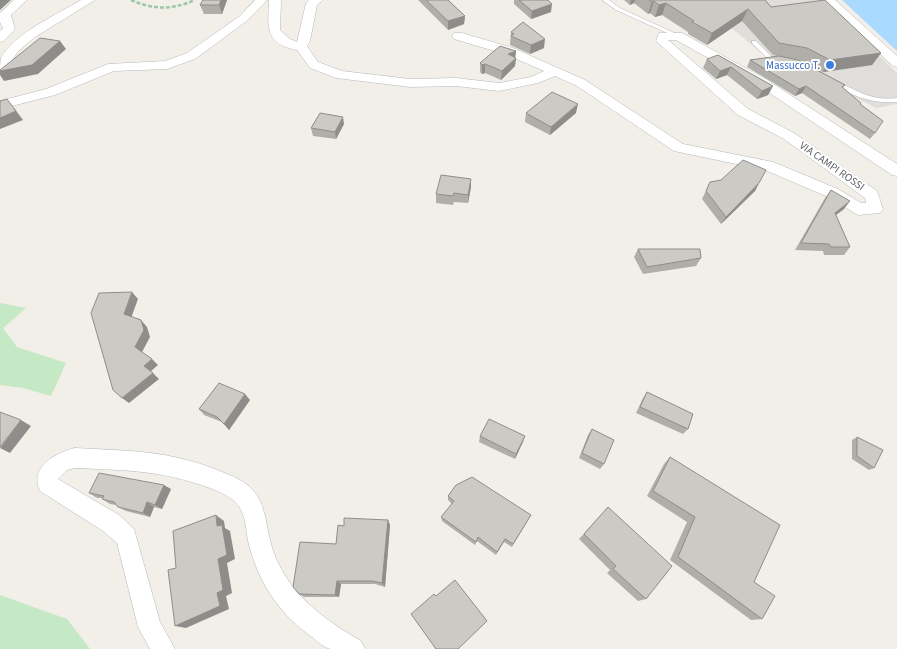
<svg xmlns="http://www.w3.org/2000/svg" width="897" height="649" font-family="'Source Sans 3',sans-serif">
  <rect width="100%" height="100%" fill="#f1efe8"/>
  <path fill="#e0deda" d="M696,0H822L897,73V104L876,108L818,78L772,63L745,39Z"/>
  <path fill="#c5e8c5" d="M0,303L26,308L3,328L17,347L66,363L51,396L23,388L0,385Z
    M0,595L67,619L90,649H0Z"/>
  <path fill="#aadaff" d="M842,0H897V51Z"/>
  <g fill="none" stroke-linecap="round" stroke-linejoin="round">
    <defs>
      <path id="lane" d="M602,0H609L620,8L681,36L676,37L616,10Z
        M752,41H756L772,57L781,60V62L768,59L752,43Z
        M834,81C859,90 868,101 897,98V102C872,104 853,96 832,84V82Z"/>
      <path id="street" d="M14,0H27L11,15L15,29L4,41L0,42V31L3,28L0,22V13Z
        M81,0H95L35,37L18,51L4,73L0,74C0,69 0,63 1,58C13,34 58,14 81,0Z
        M255,0H267L248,20L195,59L167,69L114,71L55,95L0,109V101L46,89L108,64L165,61L187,53L240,16Z
        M269,0H281L280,30L290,39L297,42L306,3L309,0H323L317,5L310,41L307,46L318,62L342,71L410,79L456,78L499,83L531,77L544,71L505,54L454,39L452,36L454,33H462L513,48L585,80L683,144L773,162L838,189L861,203H866L865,198L784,139L738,115L656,41L659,33H682L767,80L897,164V176L892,175L759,86L676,40H668L748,109L794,133L877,191L883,209L880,213L858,215L828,197L765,170L674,151L577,86L555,76L538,83L499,91L456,86L410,87L336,78L310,68L297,50C264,44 268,26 269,0Z
        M823,0H835L897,56V67L893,66Z
        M75,448C129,451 168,450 220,471C232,476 245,481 253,490C266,505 266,526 271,544C284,590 321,618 361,641L365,649C355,649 341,649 331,649C324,648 317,641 312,637C279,614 259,583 249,545C245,529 247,511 233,500C223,492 210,488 198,484C155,470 120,470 75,468L67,470L58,479L119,515L134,529L160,622L175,649H150L138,627L117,543L103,531L40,491C29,467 55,453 75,448Z"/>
    </defs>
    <use href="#lane" stroke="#b5b8bc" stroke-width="1"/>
    <use href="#street" stroke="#b5b8bc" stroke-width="1"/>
    <path stroke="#9cc7a9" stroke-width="2.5" stroke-dasharray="4 2" stroke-linecap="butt" d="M131,0C154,10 172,10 195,0"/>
    <use href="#lane" fill="#fff" fill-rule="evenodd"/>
    <use href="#street" fill="#fff" fill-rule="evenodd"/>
  </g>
  <path fill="#afaea9" d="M203,0H227L222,14H204L200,5Z
    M418,0H448L465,16L464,24L448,30Z
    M514,0H548L551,12L531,19L514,4Z
    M624,0H765L771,7L881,53L872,65L823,72L799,60L845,85L843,88L860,104L875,133L870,139L802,93L795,96L747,67L750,60L777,56L773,55L742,21L707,45L688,34V32L662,15L655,17L650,13L648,14L634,3L630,5Z
    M511,32L544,48L530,54L510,45Z
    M516,51L515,57L516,58L515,66L501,80L485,73L482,74L480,72V63Z
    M718,55L773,86L768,95L757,99L727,75L716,79L703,68L707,59Z
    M526,113H576L550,135L525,122Z
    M344,124L336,139L313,136L311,128Z
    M710,182L759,183L755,191L721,224L702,199Z
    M471,187L468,203L454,202L453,205L436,203V194Z
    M831,190L844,209L836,215L850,247L844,255H824L823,251L795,250L825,198Z
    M638,249L701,258L696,266L643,274L634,257Z
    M647,392L688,429L683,434L636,413L643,398Z
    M250,400L229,430L222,422L204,415L199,409Z
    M592,429L604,464L600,469L579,458L588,435Z
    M480,436H525L515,459L479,442Z
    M857,437L874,468L869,470L852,459V440Z
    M670,457L754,582L762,619L751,620L670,560L687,522L647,496L664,464Z
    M171,489L162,509L154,507L150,517L126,511L118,507L116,505L110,504L102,499V498H97L89,493Z
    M448,496L531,515L512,547L504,542L496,555L477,541L475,545L442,521L441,517L452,504L448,500Z
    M608,507L646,599L638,601L607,573L610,570L579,539Z
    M388,520L390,525L385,587L375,584H341L339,597H304L299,594L336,544L344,526Z"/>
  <path fill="#8f8d8a" d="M0,0H11L0,10Z
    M221,0H227L222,14L219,5Z
    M631,0H635L634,3L630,5Z
    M654,1L650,13L648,14L652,2Z
    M666,3L662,15L655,17L659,5Z
    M552,4L551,12L531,19L532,11Z
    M748,9L742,21L707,45L712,33Z
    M465,16L464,24L448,30V21Z
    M545,39L544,48L530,54L531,45Z
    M60,41L66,49L38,74L4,81L0,75V71Z
    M516,51L515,59L516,58L515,66L501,80L502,71L508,54Z
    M881,53L872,65L823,72L830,60Z
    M485,64V73L482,74V65Z
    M731,67L727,75L716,79L720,71Z
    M773,86L768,95L757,99L762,91Z
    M806,86L802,93L795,96L799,89Z
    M578,104L576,113L550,135L551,127Z
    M14,108L23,120L0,129V118Z
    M343,117L344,124L336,139L335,132Z
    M471,179V187L468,203V195Z
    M759,183L755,191L721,224L726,217Z
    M850,201L844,209L829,220L835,213Z
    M132,292L138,299L130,321L124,314Z
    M141,320L147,327L150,337L141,354L135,347Z
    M152,359L158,365L150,372L144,366Z
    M153,373L159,379L129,403L122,398Z
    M245,394L250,400L229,430L224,424Z
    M21,420L31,426L10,453L0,448Z
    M525,436L523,442L515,459L516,454Z
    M164,485L171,489L162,509L155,505Z
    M147,502L154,507L150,517L143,513Z
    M216,515L224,521L225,528L230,531L235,559L227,563L232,593L226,596L229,609L186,628L175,626L217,593L218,559L217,526Z
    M388,520L390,525L385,587L382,583Z
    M337,581L341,584L339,597L335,595Z"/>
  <path fill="#cccac5" stroke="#8f8d8a" d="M203,0H221L219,5H200Z
    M426,0H448L465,16L448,21Z
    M519,0H548L552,4L532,11Z
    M649,0H765L771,7L825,0L881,53L830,60L807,48L779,43L748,9L712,33L692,22L694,21L666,3L659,5L654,1L652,2Z
    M523,22L545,39L531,45L511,36L514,34L511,32Z
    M40,38L60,41L32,65L0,71V70Z
    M500,46L516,51L508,54L516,58L502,71L485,64L482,65L480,63Z
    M718,55L773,86L762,91L731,67L720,71L707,59Z
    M779,56L798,60L845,85L842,87L861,103L860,104L883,121L875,133L806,86L799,89L750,60Z
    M552,92L578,104L551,127L526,113Z
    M7,99L16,111L0,118V101Z
    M320,113L343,117L335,132L311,128Z
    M743,160L766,170L759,183L726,217L706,191L710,182L721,180Z
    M441,175L471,179L468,195L454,193L453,196L436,194Z
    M831,190L850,201L835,213L850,247H831L829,244L801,243Z
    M638,249H700L701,258L647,267Z
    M132,292L124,314L141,320L144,330L135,347L152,359L144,366L153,373L122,398L113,390L91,313L99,293Z
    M219,383L245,394L224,424L217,417L199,409Z
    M647,392L693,414L688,429L640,407Z
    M0,412L21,420L0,447Z
    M489,419L525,436L516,454L480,436Z
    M592,429L614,440L604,464L582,453Z
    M857,437L883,450L874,468L857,456Z
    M670,457L780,525L754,582L775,596L762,619L678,557L695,517L653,491Z
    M99,473L164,485L155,505L147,502L143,513L118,507L114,502L102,499L104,496L89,493Z
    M472,477L531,515L513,544L505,539L497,552L478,537L476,542L441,517L454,501L448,496L456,485Z
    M608,507L672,566L646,599L613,569L616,566L584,534Z
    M216,515L217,526L222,525L227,555L218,559L223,590L217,593L220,606L175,626L168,570L176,568L173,531Z
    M344,518L388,520L382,583L372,581H337L335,595L299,594L293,587L300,542L336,544L338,525L344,526Z
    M455,580L487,621L458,649H436L411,614L434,594L436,596Z"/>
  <circle fill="#3f7fe0" stroke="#fff" stroke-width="2" cx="830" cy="65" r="5"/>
  <g text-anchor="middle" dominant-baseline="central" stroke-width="4" stroke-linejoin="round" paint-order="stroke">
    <g font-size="11" fill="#366cbe" stroke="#fff" text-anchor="end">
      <text x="820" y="65">Massucco T.</text>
    </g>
    <g font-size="11" fill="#5f6368" stroke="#fff">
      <text transform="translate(832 166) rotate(35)">VIA CAMPI ROSSI</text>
    </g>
  </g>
</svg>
